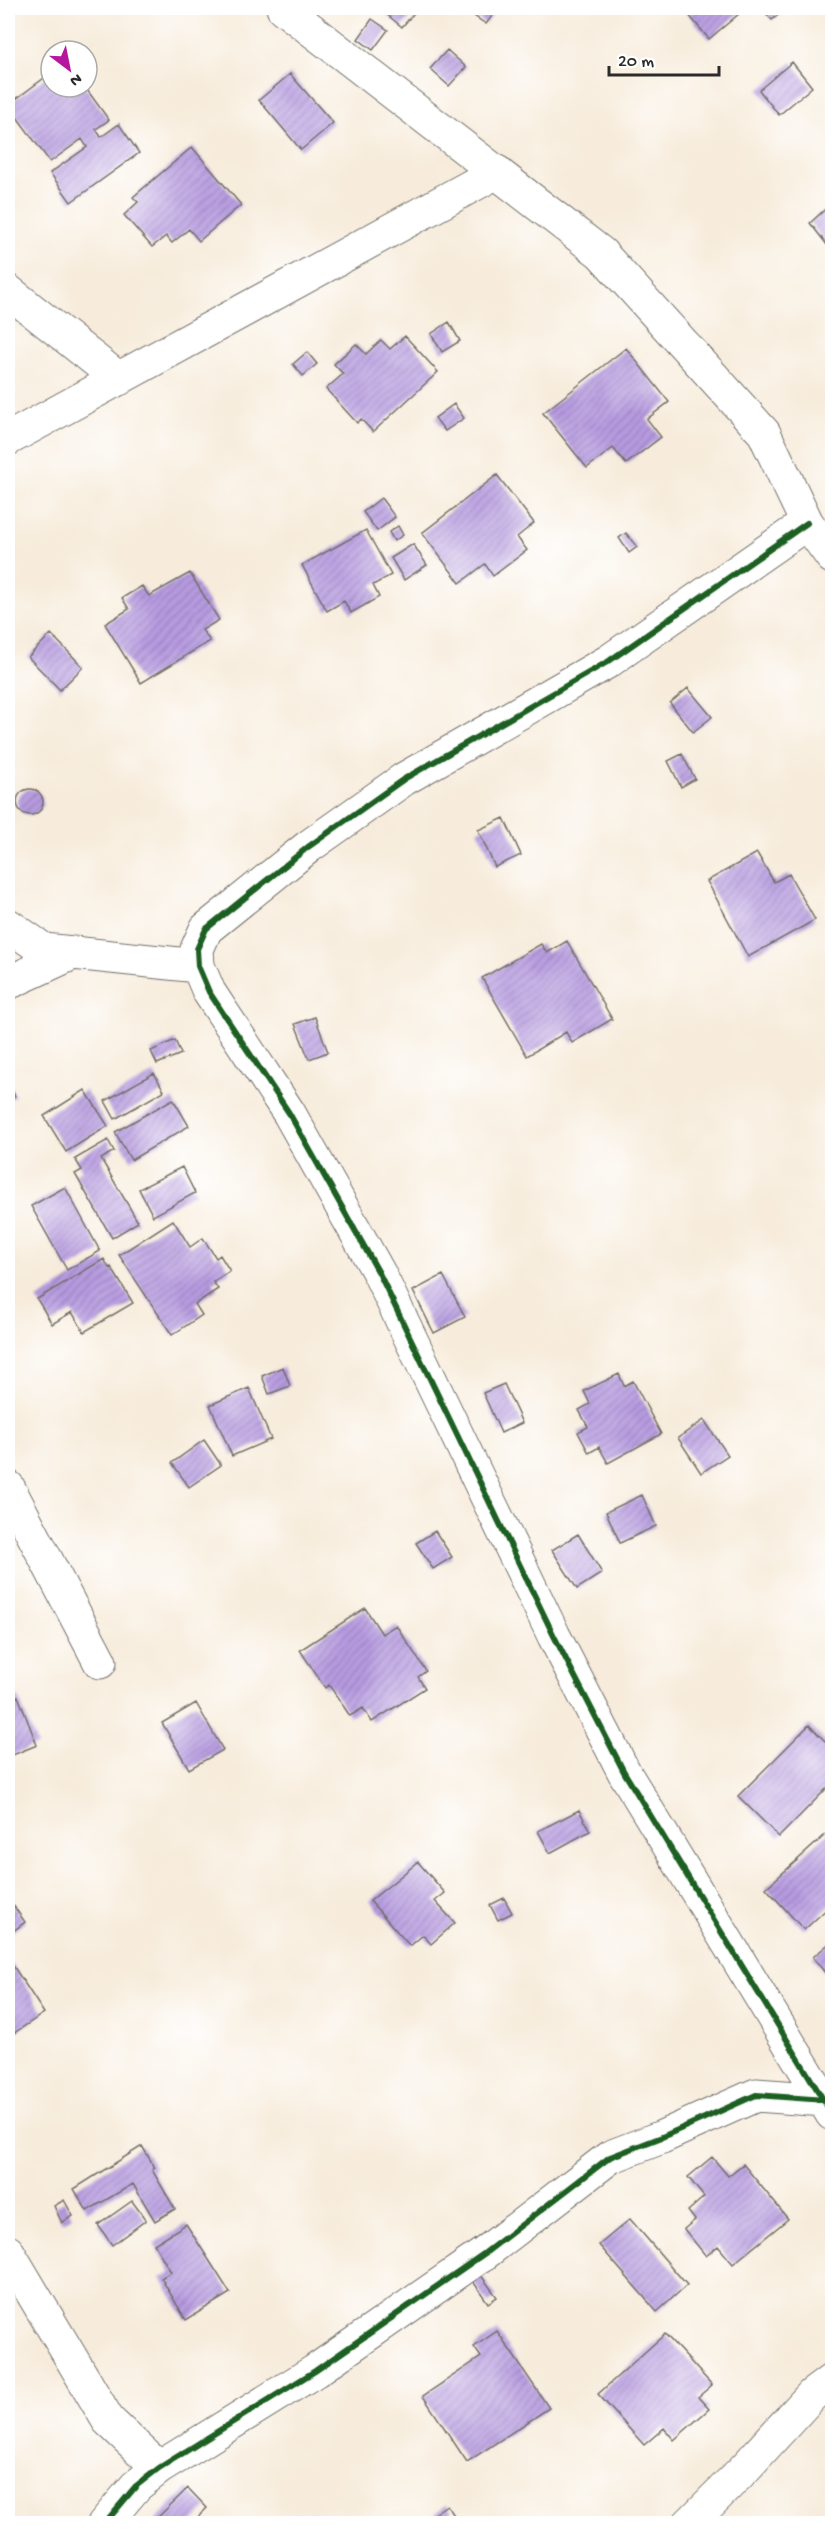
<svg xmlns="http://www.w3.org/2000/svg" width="840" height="2531" font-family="'Gochi Hand',sans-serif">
  <defs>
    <pattern id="building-hatch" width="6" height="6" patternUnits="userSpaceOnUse" patternTransform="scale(1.5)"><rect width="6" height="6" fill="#b79be1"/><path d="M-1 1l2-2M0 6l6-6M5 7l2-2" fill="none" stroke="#957fb7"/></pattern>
  </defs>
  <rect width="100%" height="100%" fill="#fff"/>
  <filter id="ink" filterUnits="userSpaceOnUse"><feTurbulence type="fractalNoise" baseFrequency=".0167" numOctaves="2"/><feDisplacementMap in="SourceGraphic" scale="12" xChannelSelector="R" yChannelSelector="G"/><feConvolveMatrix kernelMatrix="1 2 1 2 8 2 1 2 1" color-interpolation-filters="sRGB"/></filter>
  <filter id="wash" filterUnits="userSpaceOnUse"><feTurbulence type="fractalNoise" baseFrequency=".008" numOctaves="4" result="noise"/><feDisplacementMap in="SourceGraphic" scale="24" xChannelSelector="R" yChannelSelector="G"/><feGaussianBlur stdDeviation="1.35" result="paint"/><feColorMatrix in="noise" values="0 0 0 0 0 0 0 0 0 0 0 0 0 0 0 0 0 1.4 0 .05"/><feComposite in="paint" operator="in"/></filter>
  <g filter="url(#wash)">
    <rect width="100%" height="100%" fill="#f7ecdb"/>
    <g id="blocks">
      <path fill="url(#building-hatch)" d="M379,8H418L402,27Z
        M462,8H498L486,24Z
        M696,8H746L709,39L688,14Z
        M764,8H787L772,20L762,9Z
        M372,19L388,30L373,50L358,39Z
        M447,50L466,67L449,86L430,69Z
        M792,62L812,87L779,115L759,90Z
        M51,73V87H85L109,120L96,129L101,137L119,124L139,153L71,202L50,173L87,147L82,139L50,162L8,105Z
        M290,74L333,123L301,150L259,100Z
        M192,147L241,205L199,241L189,229L172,243L166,236L152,247L124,215L138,202L133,197Z
        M832,203V251L810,223Z
        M449,322L460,341L442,352L431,334Z
        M405,336L438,372L373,432L361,419L357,423L326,389L343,374L334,364L356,344L366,354L381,340L390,349Z
        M626,348L669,402L647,419L661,437L626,464L613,448L587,468L543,413Z
        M307,352L317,364L303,376L293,364Z
        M454,404L464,418L445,431L435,418Z
        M497,475L534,523L517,537L527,550L493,576L485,564L460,583L422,533Z
        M381,498L395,517L377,531L363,512Z
        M398,526L403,535L394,541L389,532Z
        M366,530L391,575L373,585L379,597L351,613L344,601L327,611L302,565Z
        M626,533L637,547L629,553L619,538Z
        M413,544L427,565L404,580L391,558Z
        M190,573L219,620L202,630L210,641L141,683L105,624L129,609L122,598L142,586L149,596Z
        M51,634L83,667L60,690L28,657Z
        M688,688L712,717L693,732L670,703Z
        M682,754L695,779L681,787L668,761Z
        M17 802a13 13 0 1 1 26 0a13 13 0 1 1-26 0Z
        M504,818L521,855L495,867L478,830Z
        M757,853L774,882L789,874L815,920L748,957L707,881Z
        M567,941L612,1019L572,1043L566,1032L527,1056L482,978L541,944L547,953Z
        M315,1017L328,1052L309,1059L295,1024Z
        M175,1040L181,1054L157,1064L151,1051Z
        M154,1073L164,1091L115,1119L105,1101Z
        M8,1083L15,1096L8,1101Z
        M85,1090L108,1126L66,1152L44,1116Z
        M173,1099L189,1126L131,1160L115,1132Z
        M108,1140L114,1151L101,1159L138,1222L112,1238L75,1174L82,1170L75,1159Z
        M182,1167L195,1193L153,1216L139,1189Z
        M65,1187L100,1251L67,1270L31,1206Z
        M173,1220L190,1247L203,1238L216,1258L220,1255L230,1271L213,1282L218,1289L195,1304L202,1315L172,1335L119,1255Z
        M104,1259L109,1268L111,1267L133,1303L84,1332L72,1312L52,1324L37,1299Z
        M443,1275L465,1317L434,1333L413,1291Z
        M283,1367L290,1386L269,1394L262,1376Z
        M619,1374L624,1386L633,1381L661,1434L608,1463L599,1447L589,1453L578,1432L588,1427L579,1410L590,1404L584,1391Z
        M504,1384L522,1423L501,1433L483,1393Z
        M249,1388L271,1439L232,1456L210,1405Z
        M704,1420L728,1455L701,1473L678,1438Z
        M204,1440L221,1465L189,1487L172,1463Z
        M642,1495L656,1526L620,1543L606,1512Z
        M435,1531L452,1557L433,1569L416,1543Z
        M578,1534L602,1573L577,1589L552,1550Z
        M365,1608L382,1634L396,1625L426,1671L418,1677L425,1688L372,1722L363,1708L350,1716L329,1685L325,1688L300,1650Z
        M18,1696L37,1745L8,1757V1701Z
        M196,1703L223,1750L189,1769L162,1723Z
        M809,1725L832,1748V1783L779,1837L738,1796Z
        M579,1810L590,1831L550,1853L538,1831Z
        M832,1829V1904L804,1930L766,1888Z
        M418,1862L445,1893L435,1901L455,1923L431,1944L423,1935L410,1946L370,1901Z
        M8,1898L25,1922L8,1935Z
        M504,1898L512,1913L498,1920L490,1905Z
        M832,1941V1982L813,1957Z
        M8,1958L44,2013L8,2037Z
        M142,2146L155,2168L152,2170L175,2209L155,2221L133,2184L87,2211L74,2189Z
        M712,2157L728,2176L743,2164L788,2219L733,2264L718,2246L706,2256L684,2229L695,2220L688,2211L704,2197L688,2177Z
        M64,2200L73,2216L62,2223L54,2206Z
        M132,2201L146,2220L112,2245L98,2225Z
        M630,2219L687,2285L657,2312L599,2245Z
        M186,2224L230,2293L186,2320L161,2278L171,2272L154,2244Z
        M480,2274L497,2297L488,2303L472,2280Z
        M497,2331L549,2408L467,2462L423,2396L481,2357L474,2347Z
        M665,2334L712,2385L698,2397L709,2409L674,2440L664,2428L644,2445L598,2394Z
        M188,2488L207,2508L191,2524H151Z
        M447,2505L460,2524H419L431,2516Z"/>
    </g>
  </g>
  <g filter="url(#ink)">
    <use href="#blocks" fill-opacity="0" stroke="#726f69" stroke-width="1.5"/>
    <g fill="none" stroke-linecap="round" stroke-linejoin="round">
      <defs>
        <path id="minor" d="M283,8L601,253L764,433L807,523L832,557
          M8,291L119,379
          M8,439L497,172
          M807,523L609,661L404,779L308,847L206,929L197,949L198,966L209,992L289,1113L379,1273L554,1636L624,1772L832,2114
          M8,925L44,950L198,966
          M8,983L73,953
          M8,1487L100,1662
          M8,2252L108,2420L159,2468
          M104,2524L136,2486L159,2468L315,2371L485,2253L610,2157L662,2137L756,2095L825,2100
          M689,2524L746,2467L812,2395L832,2380"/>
      </defs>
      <use href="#minor" stroke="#726f69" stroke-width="35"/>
      <use href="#minor" stroke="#fff" stroke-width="33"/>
      <defs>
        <path id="cycleway" d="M807,523L609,661L404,779L308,847L206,929L197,949L198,966L209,992L289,1113L379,1273L554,1636L624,1772L832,2114
          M104,2524L136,2486L159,2468L315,2371L485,2253L610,2157L662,2137L756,2095L825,2100"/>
      </defs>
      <use href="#cycleway" stroke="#fff" stroke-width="10"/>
      <use href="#cycleway" stroke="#1b5e20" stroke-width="6"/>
    </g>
  </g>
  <rect width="840" height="2531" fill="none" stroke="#fff" stroke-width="30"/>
  <g transform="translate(69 69) rotate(148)"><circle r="28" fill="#ffffff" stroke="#aaaaaa" stroke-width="1.5"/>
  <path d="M0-4.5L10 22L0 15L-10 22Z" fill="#b5179e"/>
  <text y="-9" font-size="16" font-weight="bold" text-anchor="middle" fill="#2b2b2b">N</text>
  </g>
  <path d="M609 66v9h110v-9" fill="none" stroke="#2b2b2b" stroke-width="3"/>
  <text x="618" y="66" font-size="18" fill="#2b2b2b" stroke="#ffffff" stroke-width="4.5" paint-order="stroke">20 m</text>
</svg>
